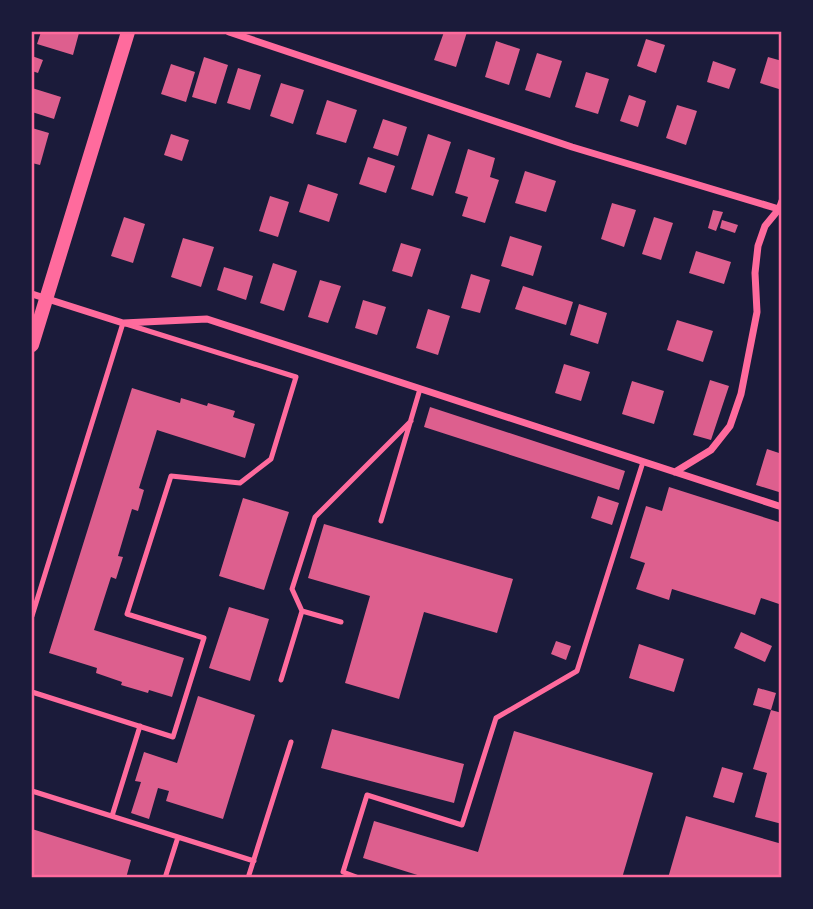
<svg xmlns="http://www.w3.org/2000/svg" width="813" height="909" font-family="Roboto,sans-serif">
  <rect width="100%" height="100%" fill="#1b1b3a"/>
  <path fill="#dd5f8e" d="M41,32L79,33L73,55L37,44Z
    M444,32H467L456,67L434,60Z
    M646,39L665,45L656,73L637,66Z
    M496,41L520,49L509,85L485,77Z
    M537,53L562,61L550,98L525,90Z
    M32,56L43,60L38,73L32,71Z
    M204,57L228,65L216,104L192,97Z
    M768,57L782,61V90L760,83Z
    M713,61L736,69L729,89L707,82Z
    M171,64L195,72L186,102L161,94Z
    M238,68L261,75L250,110L227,103Z
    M586,72L609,79L598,114L575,107Z
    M281,83L304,90L293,124L270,116Z
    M32,88L61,97L54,119L32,112Z
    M629,95L646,101L638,127L620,121Z
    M327,100L357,110L346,143L316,134Z
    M677,105L697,111L686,145L666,138Z
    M383,119L407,127L398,156L373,148Z
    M32,128L49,133L40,165L32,163Z
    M171,134L189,140L182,161L164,155Z
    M428,134L451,142L433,196L411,189Z
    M468,149L495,158L490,177L499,180L485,223L462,216L468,197L455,193Z
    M368,157L395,166L386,193L359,184Z
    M525,171L556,181L546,212L515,203Z
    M308,184L338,194L329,222L299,212Z
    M270,196L289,202L278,237L259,231Z
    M612,203L636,210L624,247L601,239Z
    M713,210L723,212L716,231L708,228Z
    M124,217L145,224L133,263L111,256Z
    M654,217L673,223L661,260L642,254Z
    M722,220L738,225L735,233L720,228Z
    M510,236L542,246L533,276L501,266Z
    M183,238L214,247L201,287L171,277Z
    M401,243L421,249L412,277L392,271Z
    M696,251L731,262L724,284L689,273Z
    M273,263L297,271L284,311L260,303Z
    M224,267L253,276L246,300L217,290Z
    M471,274L490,280L480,313L461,308Z
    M320,280L341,286L328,323L308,317Z
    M523,286L573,302L566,325L515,309Z
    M363,300L386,307L377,335L355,328Z
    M579,304L607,313L598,344L570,335Z
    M428,309L450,316L438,355L416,348Z
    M677,320L713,331L703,362L667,350Z
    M564,364L590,372L581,401L555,393Z
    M710,380L729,386L711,440L693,435Z
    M632,381L664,391L654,424L622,414Z
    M132,388L180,403L181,398L207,406L208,403L235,411L233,417L255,424L245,458L157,430L139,488L144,490L138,511L132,509L118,556L123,557L116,579L111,577L94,630L184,658L172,697L149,690L148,693L121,685L122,682L96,673L97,668L49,653Z
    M430,407L625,471L619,490L424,427Z
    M767,449L782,454V493L756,485Z
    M669,487L782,523V605L761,598L755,615L672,589L669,600L636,589L645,563L630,558L646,506L662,511Z
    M598,496L619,503L612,525L591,518Z
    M243,498L289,512L264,590L219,576Z
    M324,524L513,579L497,633L424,612L399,699L345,683L370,596L308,578Z
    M229,607L269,619L250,681L209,668Z
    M741,632L772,646L765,662L734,648Z
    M556,641L571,646L566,660L551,654Z
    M639,644L684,659L674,692L629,678Z
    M758,688L776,693L771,710L753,705Z
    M198,696L255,715L223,819L166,801L169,791L158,788L149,819L131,813L141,782L135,781L144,752L177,763Z
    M771,710L782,713V824L755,817L767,773L753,769Z
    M332,729L464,764L454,803L321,768Z
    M514,731L653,773L622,878H427L363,858L374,821L478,852Z
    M722,767L743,773L734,803L713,797Z
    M686,816L782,844V878H668Z
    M32,829L131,860L126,878L32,876Z"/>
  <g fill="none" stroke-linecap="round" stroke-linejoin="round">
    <path stroke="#ff6b9d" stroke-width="5" d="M381,521L420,389
      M302,611L292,589L315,517L411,421
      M32,616L123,323L296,377L271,459L240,483L171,476L127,614L204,638L173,737L32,692
      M281,680L302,611L341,622
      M32,791L254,861
      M112,816L140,726
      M165,878L178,837
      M248,878L291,742
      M359,878L343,872L367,795L462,825L496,718L577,671L643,462"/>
    <path stroke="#ff6b9d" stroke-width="7" d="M229,32L572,147L782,210
      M32,294L123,323L207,319L782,507
      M675,472L711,450L730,426L741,394L757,312L755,273L758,246L765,226L779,209L782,201"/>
    <path stroke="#ff6b9d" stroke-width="14" d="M32,345L128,32"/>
  </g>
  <rect width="813" height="909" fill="none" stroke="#1b1b3a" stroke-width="66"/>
  <rect x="33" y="33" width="747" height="843" fill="none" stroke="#ff6b9d" stroke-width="2.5"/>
</svg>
